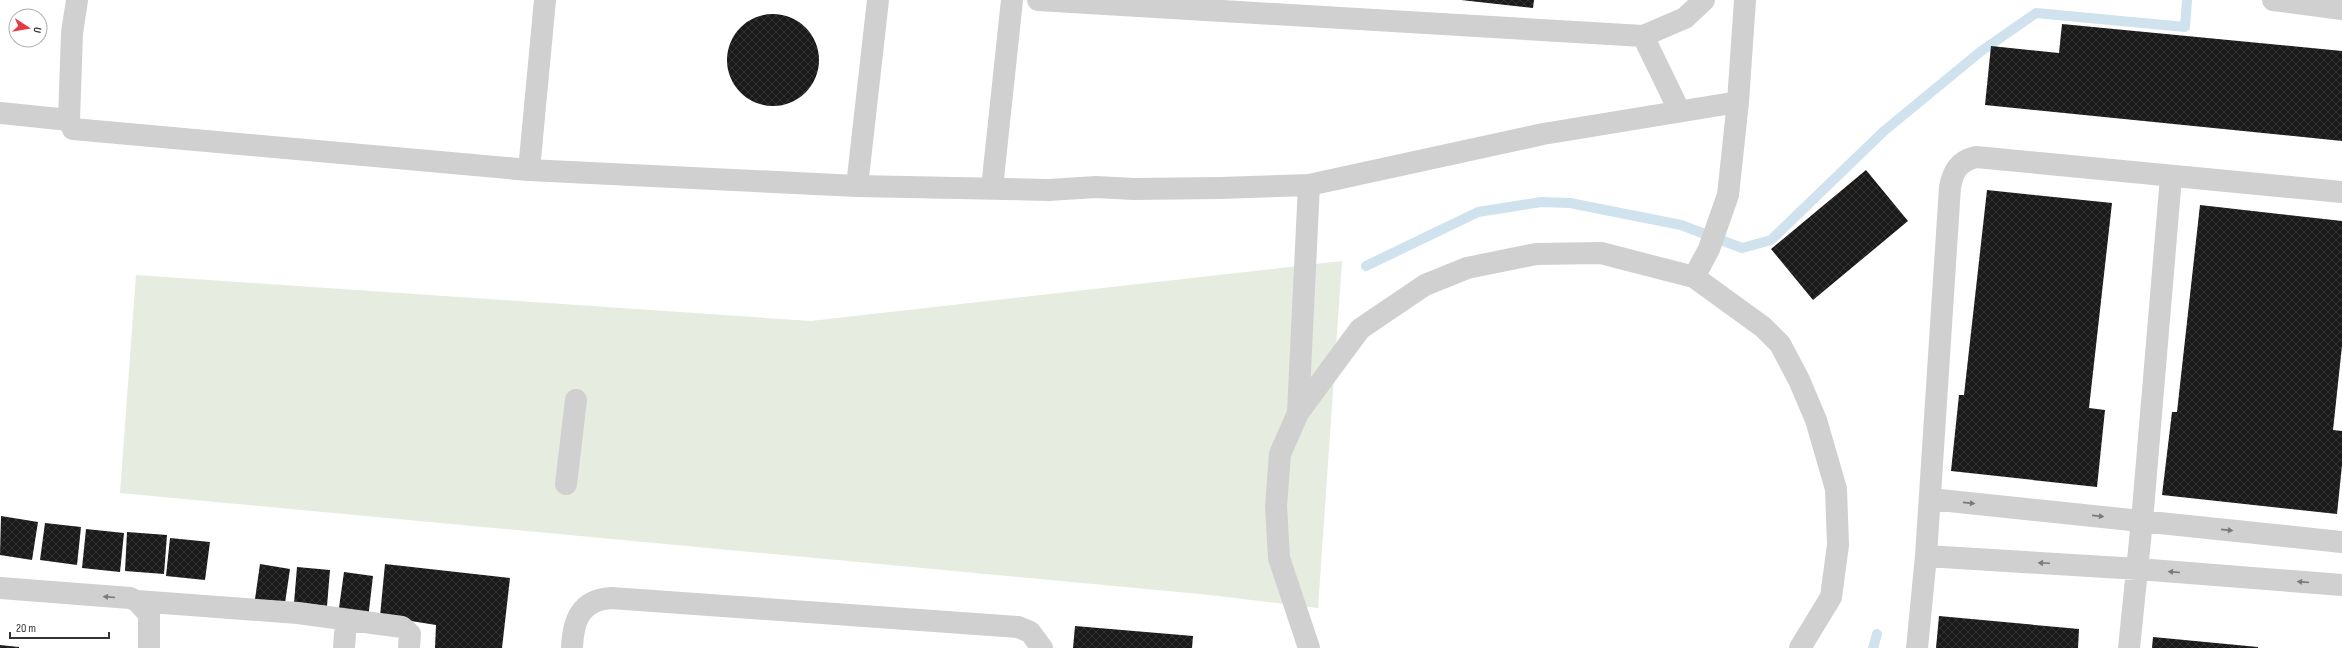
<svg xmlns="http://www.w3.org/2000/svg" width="2342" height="648" font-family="'Sofia Sans Condensed',sans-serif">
  <defs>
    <pattern id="building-cross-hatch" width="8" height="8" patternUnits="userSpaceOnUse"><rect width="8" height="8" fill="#1a1a1a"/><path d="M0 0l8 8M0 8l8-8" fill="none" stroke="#333"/></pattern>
  </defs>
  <rect width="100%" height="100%" fill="#fff"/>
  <path fill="#e6ecdf" d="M1342,261L1318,608L1210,595L120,493L136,275L811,321Z"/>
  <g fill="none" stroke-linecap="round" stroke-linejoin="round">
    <path stroke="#cfe2ee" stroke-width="10" d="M1366,266L1478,212L1541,202L1570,203L1681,225L1742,248L1771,240L1884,131L1980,52L2036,13L2185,27L2187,0
      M1873,648L1877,634"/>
  </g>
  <path fill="url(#building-cross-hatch)" d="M1461,0H1534L1533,8Z
    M727 60a46 46 0 1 1 92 0a46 46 0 1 1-92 0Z
    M2062,24L2342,51V141L1985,105L1991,46L2059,53Z
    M1866,170L1908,221L1813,300L1771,249Z
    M1987,190L2112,203L2089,408L2105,410L2097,487L1951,471L1959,395H1964Z
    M2200,205L2342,221V346L2333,430L2342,431V465L2337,514L2162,495L2172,412H2177Z
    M1,516L38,522L32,560L0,555Z
    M45,523L81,527L77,565L40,560Z
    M86,529L124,533L120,572L82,568Z
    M127,532L167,535L164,574L125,571Z
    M170,538L210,542L205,580L166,576Z
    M260,564L290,569L284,610L254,606Z
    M385,564L510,578L502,648H435L436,625L380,616Z
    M297,567L330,570L327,606L294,603Z
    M344,572L373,576L368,619L338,615Z
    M1939,616L2079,629L2078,648H1936Z
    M1075,626L1193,636L1192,648H1073Z
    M2153,637L2258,647V648H2152Z
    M0,645L19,647V648H0Z"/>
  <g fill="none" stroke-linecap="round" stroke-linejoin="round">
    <path stroke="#d0d0d0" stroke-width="22" d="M77,0L72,33L69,120L73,129L529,170L857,186L1049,190L1096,187L1134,189L1220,188L1309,185L1543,134L1738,102L1745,0
      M1038,0L1643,36L1679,110
      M2273,0L2342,9
      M1643,36L1685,18L1704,0
      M0,113L69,120
      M529,170L545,0
      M857,186L878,0
      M992,188L1012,0
      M1694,277L1709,249L1728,195L1738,102
      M1298,413L1309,185
      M566,484L576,400
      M1930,499L2342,542
      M1926,556L2138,569L2342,585
      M0,588L130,598L137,601L149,614V648
      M137,601L298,613L402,627L410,634L409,648
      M344,648L346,620
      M572,648C573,621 580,600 611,598L1018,627L1030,632L1042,648
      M1309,648L1279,558L1276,506L1280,454L1298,413L1360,329L1425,285L1467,268L1536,254L1601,253L1694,277L1763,327L1780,344L1799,380L1816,420L1836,489L1838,545L1831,597L1800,648
      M1917,648L1926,556L1950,187C1953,171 1959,161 1976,157L2342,192
      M2129,648L2142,521L2171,177"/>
  </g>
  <defs><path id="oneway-solid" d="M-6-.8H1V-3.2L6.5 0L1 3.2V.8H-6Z"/></defs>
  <g fill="#7a7a7a">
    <use href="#oneway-solid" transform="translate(1969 503) rotate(6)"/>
    <use href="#oneway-solid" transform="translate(2098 516) rotate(6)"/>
    <use href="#oneway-solid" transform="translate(2227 530) rotate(6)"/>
    <use href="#oneway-solid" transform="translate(2044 563) rotate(-177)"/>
    <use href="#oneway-solid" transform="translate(2174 572) rotate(-175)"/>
    <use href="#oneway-solid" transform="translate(2303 582) rotate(-175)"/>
    <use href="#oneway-solid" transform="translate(109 597) rotate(-175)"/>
  </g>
  <g transform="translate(28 28) rotate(102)"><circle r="19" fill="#ffffff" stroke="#adadad"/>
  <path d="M0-3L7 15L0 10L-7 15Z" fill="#e63946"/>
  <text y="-6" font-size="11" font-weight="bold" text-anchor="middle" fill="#333333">U</text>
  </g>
  <path d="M10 632v6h99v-6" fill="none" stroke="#333333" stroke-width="2"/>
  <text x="16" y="632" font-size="12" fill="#333333" stroke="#ffffff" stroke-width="3" paint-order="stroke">20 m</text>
</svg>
